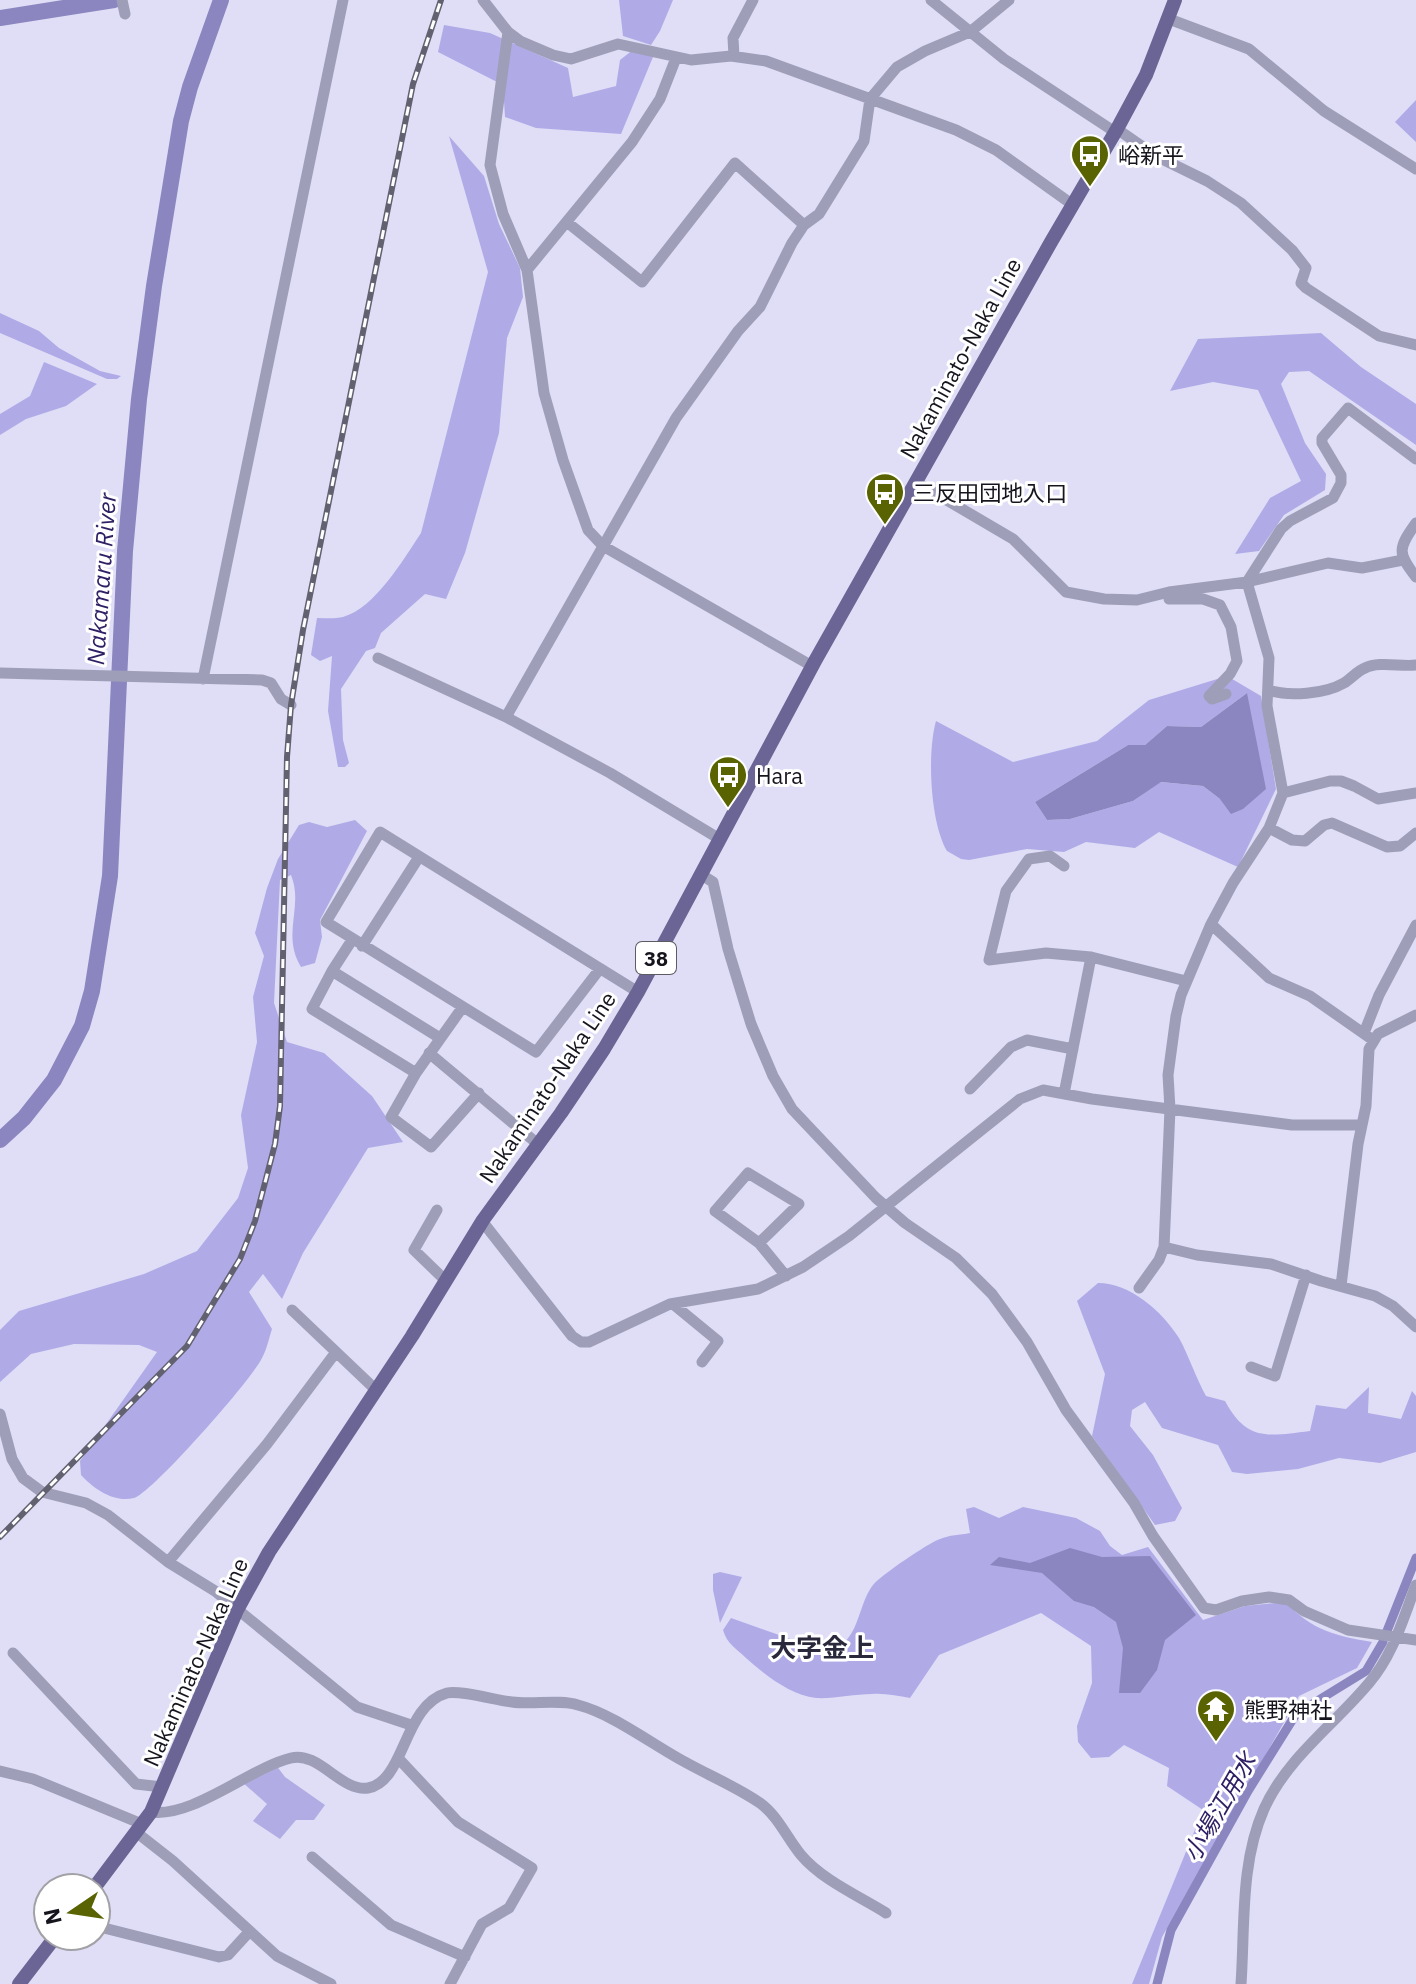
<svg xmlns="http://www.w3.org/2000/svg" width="1416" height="1984" font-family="'IBM Plex Sans','Noto Sans JP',sans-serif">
  <rect width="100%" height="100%" fill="#dfdef6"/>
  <path fill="#b1ade4" d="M276,1765L285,1777L325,1805L314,1820H296L280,1839L253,1821L267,1804L242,1782Z"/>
  <path fill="#b0abe7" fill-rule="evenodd" d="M619,0H673L660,31L651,45L623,36Z
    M444,25L490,33L568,68L573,97L616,86L620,60L634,49L653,57L621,134L536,128L505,117L503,85L438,52Z
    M1416,100V142L1395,122Z
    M449,136L484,176L499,224L520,268L523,297L507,338L499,433L465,553L446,599L425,594L381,633L375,648L366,651L341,689L343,740L349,763L345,767H338L328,711L332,656L320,661L311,655L317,618C325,618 335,619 343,617C375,608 403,560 421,533L488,272Z
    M0,313L39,331L59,348L100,371L121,376L117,379H107L0,333Z
    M1321,333L1361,367L1416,404V445L1309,371L1289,372L1281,384L1305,443L1326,474L1325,490L1284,515L1259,551L1235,554L1270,498L1301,481L1258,390L1213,382L1170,391L1198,339Z
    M44,362L97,384L66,406L26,419L0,435V414L30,396Z
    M1227,676L1261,696L1276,789L1238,867L1159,832L1135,848L1086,842L1064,852L1027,849L969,860L961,859L947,851C930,822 927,753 936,721L1013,762L1097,741L1149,700ZM1247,693L1220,799L1203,786L1160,782L1133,801L1070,819L1047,820L1035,802L1128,745H1145L1167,726L1201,727Z
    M355,820L367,831L320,920L322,937L315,963L301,967C281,934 304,907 291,875L280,880L274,1003L287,1042L324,1053L372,1096L403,1142L368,1148L303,1253L282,1299L263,1274L249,1292L272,1329C269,1338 267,1349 262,1358C253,1378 152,1493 134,1498C114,1503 94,1489 81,1475L80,1461L157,1352L139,1345L74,1344L31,1354L0,1382V1330L19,1311L144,1274L197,1251L238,1198L248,1168L241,1115L257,1042L253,997L264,956L255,933L267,888L278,859L299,825L309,822L327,827Z
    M1098,1283C1130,1283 1162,1311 1179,1338C1188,1354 1196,1378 1206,1396L1225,1401C1247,1442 1268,1436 1310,1431L1316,1405L1346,1409L1369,1387L1368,1413L1401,1419L1412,1391L1416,1396V1452L1380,1463L1339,1458L1298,1469L1247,1474L1232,1472L1218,1445L1162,1428L1145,1402L1132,1410L1130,1426L1153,1455L1182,1508L1175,1521L1155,1525L1092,1436L1105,1374L1077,1301Z
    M974,1507L999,1518L1023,1507L1076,1518L1100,1531L1110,1546L1122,1555L1148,1547L1203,1620L1245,1606L1286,1602C1311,1630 1336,1636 1372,1642L1357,1668L1299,1696L1162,1937L1149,1984H1132L1203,1810L1167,1786L1169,1768L1124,1745L1109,1757L1091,1758L1078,1742L1077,1726L1092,1683L1091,1646L1041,1613L939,1655L910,1698C898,1696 885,1693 872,1694C854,1694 834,1699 816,1698C790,1695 765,1675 746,1658C736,1648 727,1644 723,1630L731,1618L816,1648C860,1656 855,1608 873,1585C880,1576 928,1543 940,1539C949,1535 960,1535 970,1533L966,1509Z
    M720,1572L742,1577L720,1623L713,1590V1574Z"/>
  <path fill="#8b86bf" d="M1247,693L1266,789L1243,809L1231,814L1220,799L1203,786L1161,782L1133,801L1070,819L1047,820L1035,802L1128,745H1145L1167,726L1201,727Z
    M1070,1548L1102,1557L1150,1556L1196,1615L1165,1640L1157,1670L1140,1693H1119L1123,1648L1116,1622L1094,1607L1074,1601L1042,1573L990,1565L999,1557L1030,1563Z"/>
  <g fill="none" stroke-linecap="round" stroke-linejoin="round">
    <path stroke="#8b86bf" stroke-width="9" d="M1387,1631L1416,1558
      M1157,1984L1171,1930L1248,1791L1296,1714L1366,1671L1383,1642"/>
    <path stroke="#8b86bf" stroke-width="16" d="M0,18L114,0
      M0,1140L24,1118L54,1080L82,1026L92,991L110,876L125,551L139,399L154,286L181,121L190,87L221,0"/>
    <path stroke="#9f9eb8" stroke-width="11" d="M122,0L125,14
      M483,0L508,32L520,41L553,55L571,59L618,44L691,60L731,56L766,61L956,130L996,150L1073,205
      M931,0L1004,59L1115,132
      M1169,19L1249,49L1324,111L1416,169
      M508,32L490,165L503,214L527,270L544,393L563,460L588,530L603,546L812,666
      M734,56L733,38L753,0
      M1117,129L1156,156L1207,181L1241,203L1292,250L1306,268L1301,283L1306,288L1379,336L1416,345
      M568,223L642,282L735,163L804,225
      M527,270L632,142L660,99L676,58
      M916,482L1013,539L1066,592L1104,599L1137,600L1169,592L1247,582L1328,563L1362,568L1403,560
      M1416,523C1398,548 1397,553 1416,577
      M1247,582L1281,529L1290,521L1333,498L1341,483V475L1322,443V438L1348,408L1416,459
      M1169,599H1203L1220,605L1231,627L1237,661L1230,674L1209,696L1212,699L1226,694
      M378,658L506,717L610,773L718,838
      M0,673L262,680L271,683L281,699L291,705
      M203,679L343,0
      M1268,690C1289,697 1325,694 1344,683C1351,679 1357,671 1365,668C1379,661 1401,667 1416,665
      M506,717L676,418L738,331L760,307L792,243L804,225L819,214L864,141L870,99L897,67L925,51L970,32L1009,0
      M1283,793L1330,781H1341L1354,786L1378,799L1416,793
      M1269,828L1292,840L1305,841L1324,825L1332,823L1387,847L1400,846L1416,833
      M1064,866L1050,856L1029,859L1006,891L989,960L1046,953L1091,957L1186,981
      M700,874L713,882L728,949L751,1024L773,1076L792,1109L876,1198L905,1223L956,1258L992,1294L1027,1342L1066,1410L1134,1503L1153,1536L1204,1608L1216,1610L1242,1601L1269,1597L1289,1600L1304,1611L1348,1630L1416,1640
      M1211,924L1269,978L1310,996L1373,1040
      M352,940L332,971L312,1009L416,1073
      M362,946L419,857
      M599,970L536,1052L326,922L380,832L638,992
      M332,971L440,1038
      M462,1008L416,1073L391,1117L431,1147L479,1093
      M1364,1033L1379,995L1416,925
      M429,1053L539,1145
      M970,1089L1011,1047L1027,1040L1073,1049
      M1064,1094L1091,957
      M437,1210L414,1250L445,1280
      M482,1221L572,1336L581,1342H589L670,1304L758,1289L803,1267L849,1236L1020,1099L1043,1090L1092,1099L1292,1125H1362
      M759,1243L799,1204L748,1173L715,1211L759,1243L786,1276
      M1164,1247L1197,1255L1271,1264L1321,1281L1375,1296L1393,1306L1416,1327
      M1341,1286L1358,1144L1366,1106L1369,1049L1378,1034L1416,1015
      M1139,1288L1159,1260L1164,1247L1170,1109L1168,1075L1176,1016L1181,995L1211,924L1233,883L1269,828L1283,793L1267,706L1269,658L1247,582
      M673,1304L718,1341L702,1362
      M292,1310L376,1390
      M1251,1367L1275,1376L1306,1275
      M0,1414L12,1459L23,1478L42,1492L86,1503L108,1515L168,1562L215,1591L357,1707L411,1725
      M168,1562L267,1444L336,1352
      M13,1653L136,1784L162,1787
      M398,1758L458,1822L532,1868L509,1908L482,1924L450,1984
      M0,1771L33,1779L142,1824
      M151,1812C193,1818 250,1768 291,1758C319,1751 341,1792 368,1788C405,1782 403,1705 447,1693C460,1690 495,1700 512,1702C533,1705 558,1699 578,1705C613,1714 653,1745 685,1762C710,1776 737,1787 760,1803C778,1816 787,1838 801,1855C822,1880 859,1896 886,1913
      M136,1832L173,1861L277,1956L331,1984
      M312,1857L391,1925L465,1957
      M96,1926L219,1957L228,1955L249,1932
      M1241,1984C1245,1927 1240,1863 1264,1809C1287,1758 1333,1726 1369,1683C1393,1655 1403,1619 1416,1585"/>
    <path stroke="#6a6594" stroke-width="14" d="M94,1888L151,1812L237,1610L269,1552L412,1336L483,1220L561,1113L604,1049L638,992L815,661L1051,242L1117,129L1146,75L1175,0
      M19,1984L56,1936"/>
    <defs>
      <path id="rail" d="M0,1537L187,1346L240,1259L255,1221L275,1144L280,1106L287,757L291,705L303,630L413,84L441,0"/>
    </defs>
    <use href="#rail" stroke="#626170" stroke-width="6"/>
    <use href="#rail" stroke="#fff" stroke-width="3" stroke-dasharray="9" stroke-linecap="butt"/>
  </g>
  <defs>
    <symbol id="bus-pin" viewBox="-11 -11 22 30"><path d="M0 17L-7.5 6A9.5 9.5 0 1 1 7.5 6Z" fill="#5a6302" stroke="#fff"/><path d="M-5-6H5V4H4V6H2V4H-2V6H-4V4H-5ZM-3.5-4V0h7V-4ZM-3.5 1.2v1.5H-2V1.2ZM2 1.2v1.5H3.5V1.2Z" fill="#fff"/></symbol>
    <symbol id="temple-pin" viewBox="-11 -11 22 30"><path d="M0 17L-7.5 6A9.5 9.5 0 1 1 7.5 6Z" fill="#5a6302" stroke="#fff"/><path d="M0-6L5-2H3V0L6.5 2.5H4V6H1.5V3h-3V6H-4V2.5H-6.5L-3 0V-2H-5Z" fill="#fff"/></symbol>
  </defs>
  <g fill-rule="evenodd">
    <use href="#bus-pin" x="1068" y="132" width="44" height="60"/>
    <use href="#bus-pin" x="863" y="470" width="44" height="60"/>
    <use href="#bus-pin" x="706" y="753" width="44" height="60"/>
    <use href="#temple-pin" x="1194" y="1687" width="44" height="60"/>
  </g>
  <g text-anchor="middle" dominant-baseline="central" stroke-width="6" stroke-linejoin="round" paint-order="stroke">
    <rect fill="#fff" stroke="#5c5b62" stroke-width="2" x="636" y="942" width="40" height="32" rx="6"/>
    <g font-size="20" font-weight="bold" fill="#16151e">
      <text x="656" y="958">38</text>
    </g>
    <g font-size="22" fill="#16151e" stroke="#fff" text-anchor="start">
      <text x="1118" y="154">峪新平</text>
      <text x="913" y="492">三反田団地入口</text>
      <text x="756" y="775">Hara</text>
      <text x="1244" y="1709">熊野神社</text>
    </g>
    <g font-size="22" fill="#16151e" stroke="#fff">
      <text transform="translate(960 358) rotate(-61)">Nakaminato-Naka Line</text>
      <text transform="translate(547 1087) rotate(-56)">Nakaminato-Naka Line</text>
      <text transform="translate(195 1662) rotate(-66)">Nakaminato-Naka Line</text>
    </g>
    <g font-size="24" font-style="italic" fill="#2f2065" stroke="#fff">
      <text transform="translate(101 579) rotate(-86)">Nakamaru River</text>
      <text transform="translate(1219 1807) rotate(-60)">小場江用水</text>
    </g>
    <g font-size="26" font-weight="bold" fill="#2a293b" stroke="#fff">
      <text x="822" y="1647">大字金上</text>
    </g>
  </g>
  <g transform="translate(72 1912) rotate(257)"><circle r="38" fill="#ffffff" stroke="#a2a1a5" stroke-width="2"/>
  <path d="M0-6L14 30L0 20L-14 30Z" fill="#5a6302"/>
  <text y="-12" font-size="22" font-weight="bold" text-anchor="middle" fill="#16151e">N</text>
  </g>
</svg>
